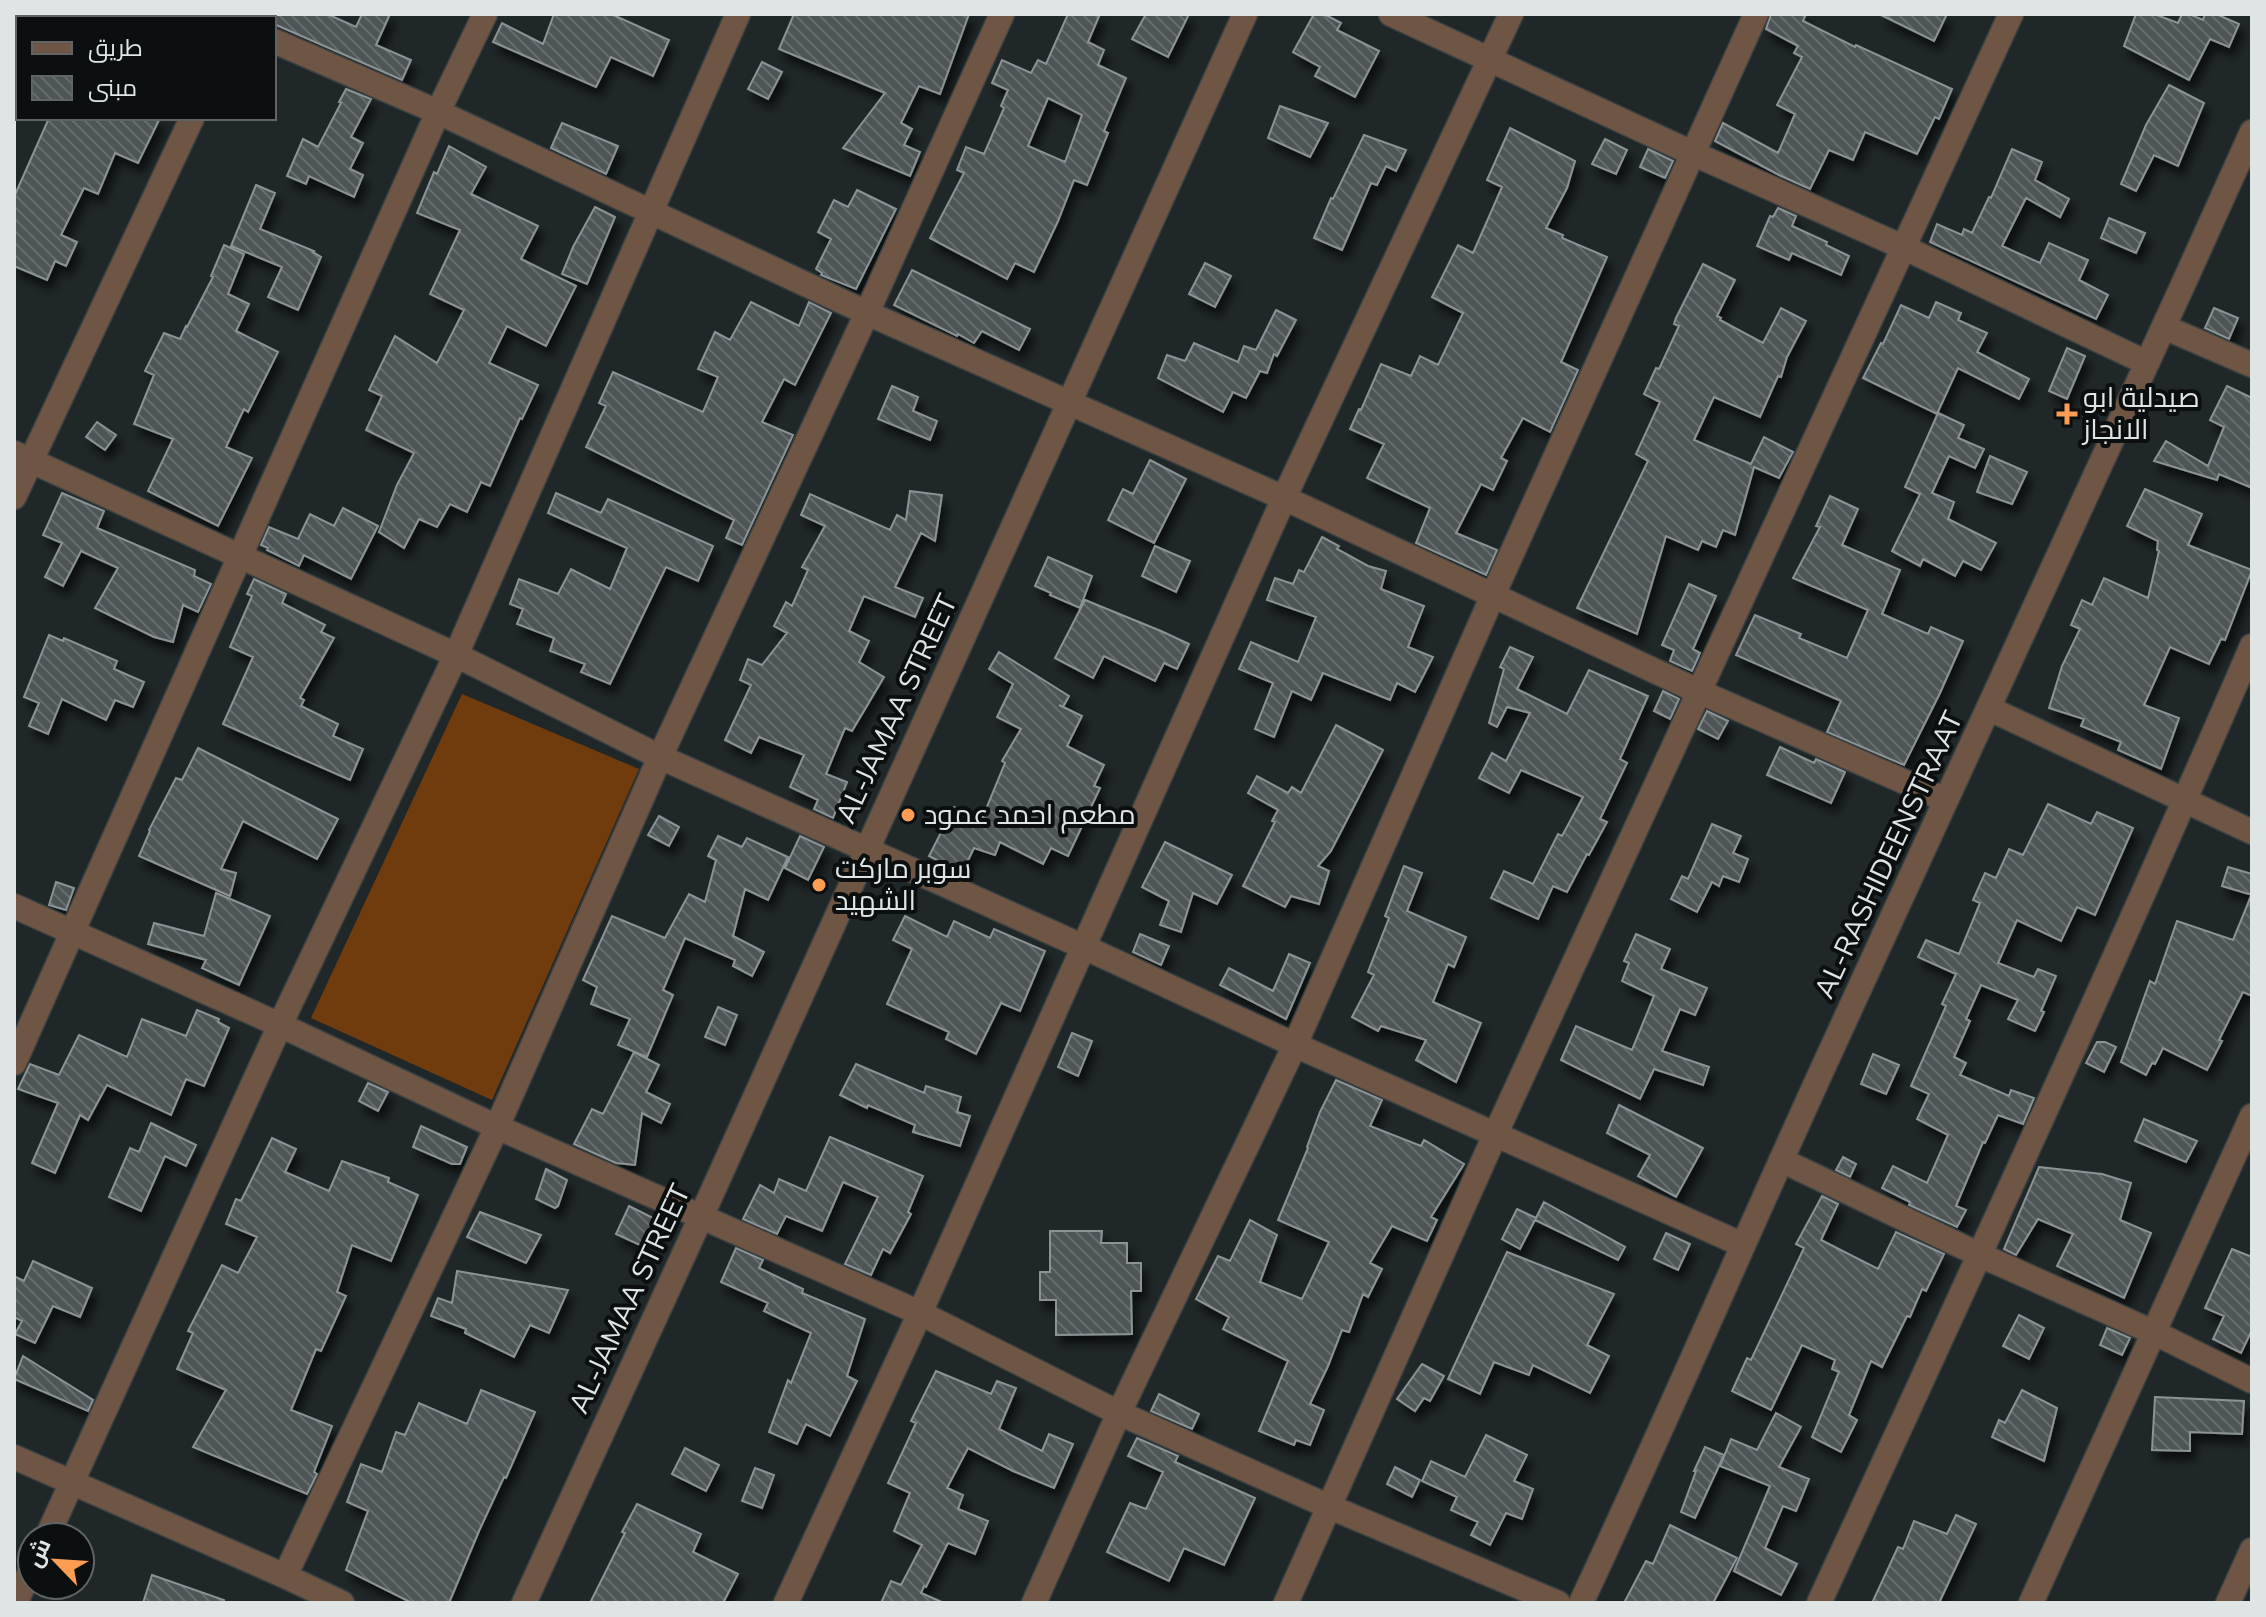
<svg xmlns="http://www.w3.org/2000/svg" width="2266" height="1617" font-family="'Nunito Sans',Cairo,sans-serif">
  <defs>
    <pattern id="building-back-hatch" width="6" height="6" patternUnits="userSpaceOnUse" patternTransform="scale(2)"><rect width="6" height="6" fill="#4e5557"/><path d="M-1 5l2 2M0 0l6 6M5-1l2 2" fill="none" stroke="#676d6f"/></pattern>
    <filter id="shadow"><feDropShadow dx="5" dy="9" stdDeviation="4" flood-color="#0009"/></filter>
  </defs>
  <rect width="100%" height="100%" fill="#202728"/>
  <path fill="#703c0d" d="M462,694L639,769L492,1100L311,1018Z"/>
  <path fill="url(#building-back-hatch)" stroke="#8b9395" stroke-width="2" fill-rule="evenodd" filter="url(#shadow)" d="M255,14H327L356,27L362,14H390L376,45L411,60L402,80L274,24V18H261Z
    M554,14H611L669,40L653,76L611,57L596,87L493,42L502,23L543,44Z
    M794,14H969L940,94L919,86L901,123L912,129L904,145L920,152L910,176L843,148L885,93L779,49Z
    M1068,14H1100L1088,42L1104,50L1098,65L1126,78L1104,131L1108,133L1087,185L1074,180L1058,221L1034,272L1015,263L1007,279L930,238L964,173L957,170L966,147L984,154L1004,108L1001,106L1008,90L992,83L1002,60L1031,73L1038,60L1046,64ZM1048,98L1082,115L1065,162L1028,146Z
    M1146,14H1189L1168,57L1132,39Z
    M1314,14H1324L1341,23L1337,30L1379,51L1355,97L1315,76L1320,67L1293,52Z
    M1771,14H1806L1803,21L1855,47L1856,45L1952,89L1939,119L1935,117L1917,154L1865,132L1853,160L1829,150L1810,189L1779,175L1715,141L1723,123L1778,153L1795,114L1777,105L1802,57L1794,53L1798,46L1766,29Z
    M1879,14H1947L1934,41Z
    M2136,14H2154L2178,23L2182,14H2189L2203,20L2205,14H2216L2239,24L2229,47L2210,39L2189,80L2124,46Z
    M762,62L782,72L768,99L748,89Z
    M2169,85L2204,103L2178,166L2154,155L2136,191L2121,184L2146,125Z
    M346,89L371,99L351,137L363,143L350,169L363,175L354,197L309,176L306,184L287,176L303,139L318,147L341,103L339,102Z
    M1280,106L1328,123L1310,157L1268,138Z
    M49,118H160L138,163L115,153L98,194L84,188L61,235L77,242L66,266L55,261L47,280L14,266V197Z
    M562,123L618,146L606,174L551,148Z
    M1510,128L1575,161L1567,188L1546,228L1563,235L1562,238L1607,257L1561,362L1578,370L1550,432L1523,418L1501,458L1507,461L1493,490L1481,484L1456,533L1497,550L1486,575L1416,543L1430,508L1367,478L1384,444L1350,429L1359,409L1361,410L1381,364L1411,376L1420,356L1438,365L1463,313L1432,297L1458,245L1473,253L1502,187L1487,180Z
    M1364,135L1406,150L1396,171L1386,166L1377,185L1371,183L1342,250L1314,238L1331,198L1333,199Z
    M1605,139L1627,150L1616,174L1592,164Z
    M449,146L486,167L471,194L538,226L521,259L576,286L546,346L507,326L489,363L538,385L522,419L520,418L490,486L481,482L467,512L450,504L437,527L419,519L404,548L379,532L397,485L414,453L366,430L382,396L369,390L395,336L437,363L464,310L430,294L460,230L417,213L434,172L437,174Z
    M1648,149L1673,161L1665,178L1640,167Z
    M2012,149L2042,162L2035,180L2069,199L2060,217L2026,198L2002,246L2040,263L2049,243L2088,260L2079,280L2108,295L2096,319L1930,242L1937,224L1962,235L1964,229L1972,233L1989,197L1991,198Z
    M256,185L275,193L260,229L314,251L313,252L321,257L298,310L268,297L282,267L231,246Z
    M857,190L896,209L856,289L821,275L822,273L816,269L831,239L818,232L834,200L848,207Z
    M595,207L615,217L587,284L562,274L573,247Z
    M1778,208L1796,216L1792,226L1827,242L1826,245L1849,256L1841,275L1792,253L1789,260L1757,246L1770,216L1773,217Z
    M2109,218L2145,233L2136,253L2101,238Z
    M224,245L244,254L228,294L249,304L236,331L278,352L248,412L244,409L226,447L252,458L218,526L148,491L173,439L134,424L154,375L145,371L164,333L180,339L186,326L187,327L213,277L211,276Z
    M1205,263L1231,276L1215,307L1189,294Z
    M1703,264L1735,280L1717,316L1721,318L1720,320L1763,343L1781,308L1806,321L1787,357L1781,377L1778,376L1760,417L1714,397L1694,440L1751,464L1764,437L1793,452L1779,478L1754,467L1735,535L1723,530L1716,547L1702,541L1698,550L1666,536L1637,634L1577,608L1648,461L1636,454L1660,402L1644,394L1656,368L1659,369L1679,326L1674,324L1676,318Z
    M912,270L1030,329L1019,350L982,331L974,343L958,334L957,336L894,305Z
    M751,302L799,326L809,302L831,313L795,385L784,379L762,422L793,435L742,545L726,538L734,520L586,447L606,406L599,403L613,372L703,412L718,377L698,369L715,332L730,340Z
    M1936,302L1961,313L1958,320L1987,333L1977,352L2029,379L2019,399L1958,368L1937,414L1863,378L1881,343L1883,344L1901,305L1929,318Z
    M2214,308L2238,318L2229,339L2205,328Z
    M1276,310L1296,320L1277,356L1274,354L1267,373L1260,371L1246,398L1233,392L1223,412L1158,378L1167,355L1185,361L1194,343L1238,362L1244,346L1256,350Z
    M2067,348L2085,356L2067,399L2049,391Z
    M892,386L918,397L913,411L937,421L930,440L878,419Z
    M2227,386L2252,398V488L2219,474L2217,480L2154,461L2166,441L2208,466L2224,427L2210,420Z
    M1938,413L1964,425L1958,438L1984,449L1975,468L1949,456L1932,493L1954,502L1948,519L1996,543L1981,570L1963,561L1955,576L1923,559L1920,566L1892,551L1920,494L1905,487Z
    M97,422L116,435L105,450L86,437Z
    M1990,456L2027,472L2012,504L1977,492Z
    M1150,460L1186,479L1154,543L1108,520L1123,489L1133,494Z
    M2145,489L2202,514L2188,545L2252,570L2225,640L2221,639L2209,664L2170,647L2144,705L2179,718L2161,769L2118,750L2121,742L2081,726L2084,719L2049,708L2062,666L2080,629L2071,625L2082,600L2092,605L2104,578L2148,598L2159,551L2157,550L2158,541L2127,526Z
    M910,491L942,495L935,541L921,533L895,587L923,598L915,617L864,596L849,631L869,641L859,662L884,677L852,731L845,728L826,774L847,782L833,818L814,809L818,800L790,787L804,755L759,737L751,753L725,740L751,685L740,680L748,659L762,665L787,633L774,626L786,602L792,606L808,570L802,567L825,526L801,515L810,494L890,530L897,515L906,520Z
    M62,493L104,511L97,528L195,570L194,576L211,584L198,612L183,605L173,642L154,637L95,608L118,568L81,551L63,586L45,577L62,543L43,535Z
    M556,493L601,513L608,499L713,546L698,581L666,567L610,684L581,672L585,664L550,651L554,638L517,624L523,609L510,604L519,579L558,594L571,569L610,589L627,548L548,513Z
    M1830,496L1858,509L1842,545L1900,570L1882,614L1928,634L1931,627L1963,641L1940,693L1904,765L1827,732L1841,701L1736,655L1755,615L1801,634L1799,638L1847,658L1868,610L1793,578L1820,527L1816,526Z
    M343,508L378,526L351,579L304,555L299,566L267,550L268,548L261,545L269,527L298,539L310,514L334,526Z
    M1322,537L1339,546L1337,549L1368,566L1386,571L1381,589L1424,606L1408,647L1433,657L1415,692L1397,683L1390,700L1323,673L1311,700L1292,691L1274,737L1255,729L1273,683L1239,669L1251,642L1298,662L1316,617L1267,600L1275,578L1293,584L1299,570L1304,572Z
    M1155,546L1190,561L1176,592L1142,576Z
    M1048,557L1092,576L1080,608L1050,595L1051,593L1035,586Z
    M254,579L286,594L282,603L325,625L321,632L334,638L300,698L304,700L301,706L338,724L333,736L363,749L350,780L223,724L253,657L230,647L252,596L247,594Z
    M1689,584L1716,596L1693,649L1700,653L1692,671L1670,661L1674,650L1662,645Z
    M1085,600L1161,631L1189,644L1177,669L1164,663L1155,681L1104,656L1093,678L1055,658Z
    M49,635L63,641L64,638L117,661L114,669L144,682L133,707L115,700L106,720L62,699L48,734L29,726L39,703L24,697Z
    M1510,647L1533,657L1517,689L1567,714L1589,670L1648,696L1620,759L1627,763L1600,819L1607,822L1589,855L1587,854L1567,892L1553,886L1538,919L1491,898L1504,871L1533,884L1558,834L1562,836L1583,797L1521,770L1509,793L1479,778L1492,753L1506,761L1530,713L1507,707L1497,727L1489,723L1504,669L1500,667Z
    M999,652L1069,696L1063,707L1059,705L1082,716L1067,746L1104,765L1094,786L1100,788L1068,856L1051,848L1043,864L1000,842L995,855L974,848L962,873L929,856L954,807L982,819L1005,763L1002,761L1021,729L997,717L1013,684L989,669Z
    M1663,691L1679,699L1670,719L1654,711Z
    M1707,711L1728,721L1718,739L1698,729Z
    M1336,725L1383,750L1331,851L1318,866L1329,871L1319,904L1291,896L1285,907L1243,886L1275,822L1272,821L1278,810L1248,793L1257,776L1288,793L1292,787L1301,793Z
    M1780,747L1814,763L1816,759L1845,772L1831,803L1767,775Z
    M198,748L338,819L317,859L243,821L221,869L236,873L230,896L139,856L150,831L149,830L176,778L182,780Z
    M2048,804L2091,824L2097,812L2133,828L2095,915L2077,907L2061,941L2017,920L1998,963L2034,977L2038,969L2056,976L2041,1011L2044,1012L2035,1031L2008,1019L2018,1000L1981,985L1966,1019L1970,1021L1954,1057L1966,1063L1960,1075L2009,1096L2011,1090L2034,1098L2023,1124L1998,1115L1985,1143L1983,1142L1956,1206L1966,1210L1957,1227L1909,1205L1910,1202L1882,1188L1893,1166L1927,1183L1948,1135L1917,1119L1929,1094L1911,1086L1946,1006L1942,1004L1956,974L1918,957L1926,940L1959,954L1980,903L1973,900L1985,873L1996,878L2009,849L2023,855Z
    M659,816L679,827L669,846L648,835Z
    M1712,824L1741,836L1733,853L1748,859L1739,882L1723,876L1719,886L1712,882L1697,912L1671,899L1682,876L1688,879Z
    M718,836L742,847L747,838L788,857L768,900L745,889L733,936L764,952L752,976L733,966L735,960L685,938L663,990L673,995L647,1057L618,1045L630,1019L591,1004L597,987L583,980L612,916L665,938L689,894L705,902L716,860L708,856Z
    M800,836L824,847L808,880L785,868Z
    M1165,842L1232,875L1217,904L1193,893L1181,932L1160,925L1169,901L1142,887Z
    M1404,866L1422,873L1407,911L1466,937L1454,967L1448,964L1433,1002L1481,1023L1456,1082L1416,1060L1426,1040L1381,1026L1378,1031L1352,1017L1374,975L1368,972L1389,918L1385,916Z
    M2228,867L2252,874V895L2222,886Z
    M56,882L74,888L66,910L49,905Z
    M216,893L270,916L239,985L202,968L206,960L148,944L154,923L204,936Z
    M2251,896L2252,996L2243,992L2219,1040L2222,1041L2207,1070L2163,1048L2155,1064L2152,1063L2146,1075L2121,1062L2150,981L2155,984L2177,921L2233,940Z
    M905,916L947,937L954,921L990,938L994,929L1045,951L1020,1011L1001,1003L976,1054L946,1039L949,1032L887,1004L912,949L893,940Z
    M1140,934L1169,946L1161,965L1133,952Z
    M1636,934L1670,949L1661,969L1707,988L1695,1015L1680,1009L1662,1051L1709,1067L1703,1085L1654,1069L1640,1099L1561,1060L1576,1026L1632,1050L1654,996L1622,981L1629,963L1624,961Z
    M1289,954L1310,963L1286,1019L1220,985L1229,968L1273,991Z
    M718,1007L737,1015L725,1045L705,1037Z
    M197,1010L219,1019L218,1022L229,1028L204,1086L186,1079L171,1115L107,1085L88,1120L80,1115L55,1173L32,1163L58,1103L18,1089L30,1064L59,1075L79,1035L127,1057L142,1019L186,1036Z
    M1072,1033L1092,1041L1078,1076L1058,1067Z
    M2097,1042H2105L2116,1047L2104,1072L2086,1063Z
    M634,1052L659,1065L646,1092L670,1104L661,1123L642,1113L635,1165L616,1163L574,1144L592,1109L603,1114Z
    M1873,1054L1899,1065L1886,1094L1861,1084Z
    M856,1064L924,1093L926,1086L961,1097L957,1112L970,1116L960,1146L913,1132L915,1125L868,1105L867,1108L840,1095Z
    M1336,1080L1382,1100L1370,1126L1421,1146L1424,1140L1464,1164L1431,1217L1437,1220L1427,1241L1392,1226L1370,1263L1382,1269L1368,1297L1363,1294L1349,1332L1342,1330L1328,1366L1310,1404L1324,1410L1310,1445L1296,1440L1294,1445L1259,1431L1288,1361L1223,1329L1229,1317L1196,1299L1218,1256L1230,1261L1250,1220L1277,1235L1260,1282L1302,1299L1329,1242L1278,1220L1308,1148L1307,1147L1320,1112Z
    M368,1083L388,1092L378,1111L359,1101Z
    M1619,1105L1703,1148L1676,1197L1638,1176L1650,1155L1607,1133Z
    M2144,1119L2197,1141L2186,1162L2135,1141Z
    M151,1123L196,1145L186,1166L165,1156L141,1211L109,1197L130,1148L139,1152Z
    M421,1126L467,1147L460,1164H452L413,1147Z
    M830,1137L923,1176L908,1212L911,1214L890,1253L883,1249L871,1275L845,1264L878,1197L843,1182L822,1231L786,1216L777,1234L743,1219L760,1185L774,1193L779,1179L806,1191Z
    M272,1138L296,1149L285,1172L329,1191L342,1161L389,1178L388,1182L418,1195L391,1261L352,1245L337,1292L346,1296L321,1351L316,1349L291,1410L332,1426L314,1472L317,1474L307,1494L193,1447L226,1390L177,1369L193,1333L188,1331L222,1265L238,1273L257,1237L226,1224L236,1199L241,1201Z
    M1843,1157L1856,1164L1850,1177L1836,1170Z
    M2039,1167L2102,1174L2131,1183L2120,1220L2151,1233L2124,1298L2057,1266L2073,1234L2038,1219L2016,1255L2004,1249Z
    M546,1169L567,1180L558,1206L555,1208L536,1199Z
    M1822,1196L1838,1204L1821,1240L1878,1269L1896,1232L1944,1254L1926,1291L1922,1289L1910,1317L1907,1316L1882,1367L1871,1361L1849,1415L1857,1420L1841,1452L1812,1437L1839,1372L1832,1369L1835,1360L1802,1345L1771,1410L1732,1391L1747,1358L1751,1360L1804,1248L1796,1244Z
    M1544,1202L1625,1247L1618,1260L1535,1220Z
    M629,1206L655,1219L642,1246L616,1234Z
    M1517,1209L1536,1218L1520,1249L1502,1239Z
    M480,1212L541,1235L526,1263L467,1237Z
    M1050,1231H1102L1101,1243H1127V1263H1141V1291H1131L1132,1334L1056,1335V1300H1040V1272H1050Z
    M1666,1233L1690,1244L1678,1270L1654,1259Z
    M736,1248L763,1260L759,1268L803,1289L802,1293L865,1319L847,1376L857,1381L830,1436L806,1424L797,1444L769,1432L788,1380L791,1383L811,1333L764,1311L768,1303L721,1282Z
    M2232,1249L2252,1257V1330L2241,1353L2213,1339L2224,1316L2205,1308Z
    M1507,1252L1614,1294L1587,1345L1609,1356L1590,1393L1533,1365L1529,1375L1494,1362L1480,1394L1448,1379Z
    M33,1261L92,1288L80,1317L53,1306L35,1343L15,1334L22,1321L14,1317V1276L24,1281Z
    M457,1271L568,1290L549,1333L530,1325L514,1357L465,1333L466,1329L431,1316L438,1298L452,1303Z
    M2019,1315L2044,1328L2029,1359L2003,1346Z
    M2107,1328L2130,1338L2122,1355L2100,1345Z
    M23,1356L93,1400L88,1411L14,1379Z
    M1422,1364L1444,1376L1430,1401L1424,1398L1415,1411L1397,1399Z
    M936,1371L991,1394L997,1381L1016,1388L999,1429L1042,1451L1049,1434L1073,1444L1054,1488L1013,1471L968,1448L947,1488L963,1495L958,1509L988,1521L975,1554L948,1543L926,1587L924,1586L921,1593L944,1603H881L891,1581L901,1585L922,1545L894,1531L910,1493L888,1483L916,1423L911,1421Z
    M481,1390L535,1412L506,1478L504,1477L479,1531L449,1603H412L346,1570L368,1511L347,1502L361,1464L382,1472L396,1432L405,1435L419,1403L467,1424Z
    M2022,1390L2057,1408L2044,1461L1992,1437L1999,1420L2005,1423Z
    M1159,1394L1199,1414L1192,1429L1151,1411Z
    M2155,1397L2244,1401L2242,1434L2190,1432V1451L2152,1450Z
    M1776,1413L1801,1427L1779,1467L1809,1479L1796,1511L1783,1506L1765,1548L1797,1564L1781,1595L1734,1571L1770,1486L1720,1466L1731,1439L1757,1450Z
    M1486,1435L1527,1455L1514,1481L1533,1489L1522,1519L1506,1513L1490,1545L1471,1535L1478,1522L1451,1510L1457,1497L1422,1481L1431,1461L1465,1477Z
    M1137,1438L1178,1456L1175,1462L1255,1498L1224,1565L1184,1548L1169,1581L1107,1552L1130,1503L1146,1509L1163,1472L1128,1456Z
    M1705,1447L1724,1455L1695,1518L1681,1512L1696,1471H1694Z
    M685,1448L719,1465L706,1491L672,1474Z
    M1395,1467L1420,1480L1412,1497L1387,1484Z
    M755,1468L774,1475L762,1508L742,1501Z
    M637,1504L701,1534L693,1552L738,1574L723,1603H590L625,1533L622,1532Z
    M1956,1515L1976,1524L1939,1603H1872L1898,1547L1903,1549L1914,1521L1947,1534Z
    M1670,1525L1737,1558L1713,1603H1624L1646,1561L1653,1564Z
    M152,1575L224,1600L223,1603H143Z"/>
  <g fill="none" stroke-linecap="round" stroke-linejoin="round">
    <defs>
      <path id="minor" d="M212,14L221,18
        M1391,14L1692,153L1905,248L2147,363
        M238,18L240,14
        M274,41L438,112L867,313L1284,498L1700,692L1946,800
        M2164,327L2252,365
        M14,453L456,655L660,757L1084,947L1295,1045L1743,1245
        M14,497L192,118
        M1990,709L2252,832
        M14,906L280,1025L497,1127L920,1313L1119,1413L1330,1507L1558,1603
        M14,1063L438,112L485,14
        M1781,1160L1980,1255L2155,1333L2252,1381
        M14,1457L285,1576L342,1603
        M47,1537L280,1025L456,655L738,14
        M285,1576L497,1127L660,757L867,313L1002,14
        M15,1603L32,1568
        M524,1603L701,1217L1245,14
        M786,1603L920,1313L1284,498L1511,14
        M1034,1603L1119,1413L1295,1045L1493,595L1756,14
        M1286,1603L1495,1135L2011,14
        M1581,1603C1664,1426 1741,1248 1822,1070C1965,758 2111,446 2252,132
        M1819,1603C1966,1285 2113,967 2252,646
        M2031,1603L2252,1116
        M2228,1603L2252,1550"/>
    </defs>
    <use href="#minor" stroke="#3b4142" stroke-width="27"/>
    <use href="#minor" stroke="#6e5544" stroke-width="24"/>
  </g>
  <g fill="#fc9d53" stroke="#0c0f10" stroke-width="3">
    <path d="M2063 402h8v8h8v8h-8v8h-8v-8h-8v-8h8z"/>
    <circle cx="908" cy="815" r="8"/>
    <circle cx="819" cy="885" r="8"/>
  </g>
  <g text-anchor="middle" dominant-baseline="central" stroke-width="8" stroke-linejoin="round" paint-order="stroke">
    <g font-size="28" fill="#dfe4e4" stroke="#0c0f10" text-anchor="start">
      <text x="2083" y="398">صيدلية ابو<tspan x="2083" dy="32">الانجاز</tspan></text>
      <text x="924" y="815">مطعم احمد عمود</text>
      <text x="835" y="869">سوبر ماركت<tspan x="835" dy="32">الشهيد</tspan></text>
    </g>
    <g font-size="28" fill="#dfe4e4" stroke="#0c0f10">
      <text transform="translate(897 709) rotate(-65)">AL-JAMAA STREET</text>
      <text transform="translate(1889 855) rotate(-65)">AL-RASHIDEENSTRAAT</text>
      <text transform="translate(630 1299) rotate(-65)">AL-JAMAA STREET</text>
    </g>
  </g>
  <rect width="2266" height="1617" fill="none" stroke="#dfe4e4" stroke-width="32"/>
  <rect x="16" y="16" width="260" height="104" fill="#0c0f10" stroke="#606465" stroke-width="2"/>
  <rect x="32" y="42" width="40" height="12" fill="#6e5544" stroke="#606465" stroke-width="2"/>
  <text x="88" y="56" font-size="24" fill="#dfe4e4">طريق</text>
  <rect x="32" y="76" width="40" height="24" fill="url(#building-back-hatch)" stroke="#606465" stroke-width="2"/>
  <text x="88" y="96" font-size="24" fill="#dfe4e4">مبنى</text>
  <g transform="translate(56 1561) rotate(295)"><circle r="38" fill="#0c0f10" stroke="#606465" stroke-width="2"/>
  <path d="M0-6L14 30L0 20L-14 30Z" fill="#fc9d53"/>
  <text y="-12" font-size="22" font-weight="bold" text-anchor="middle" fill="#dfe4e4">ش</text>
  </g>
</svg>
